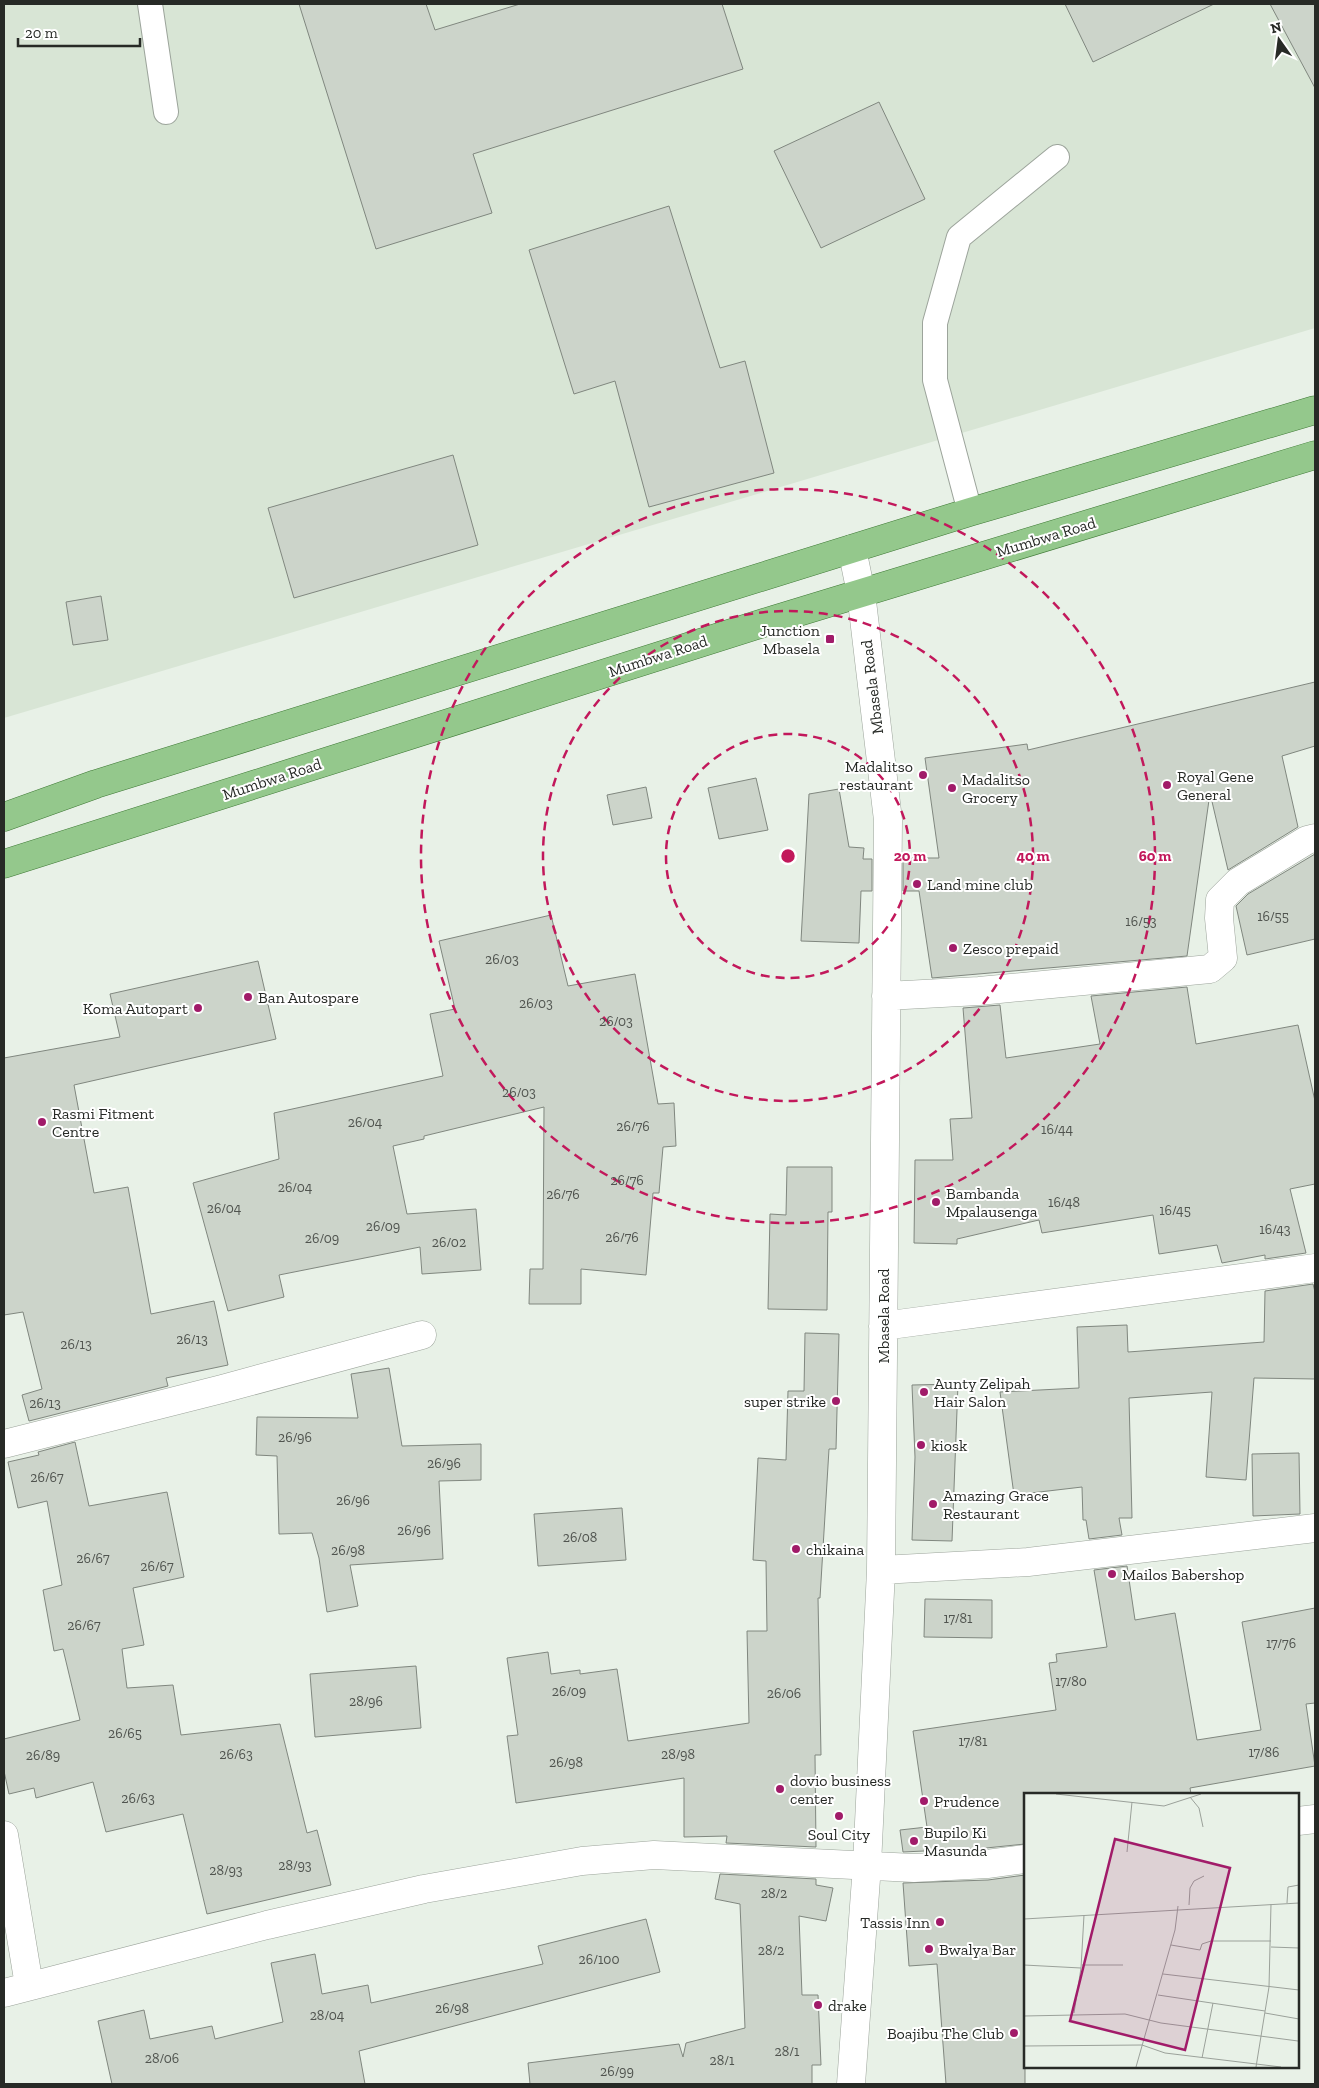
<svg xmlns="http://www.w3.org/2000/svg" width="1319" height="2088" font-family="'Zilla Slab',serif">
  <rect width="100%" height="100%" fill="#e8f1e7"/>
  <path fill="#d8e5d5" d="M4,4H1315V328L4,718Z"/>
  <path fill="#ccd4ca" stroke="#80877f" d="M299,4H426L435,30L520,4H722L743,69L473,154L492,213L376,249Z
    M1065,4H1214L1093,62Z
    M1270,4H1315V88Z
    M879,102L925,199L821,248L774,151Z
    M669,206L720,368L745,361L774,473L649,507L615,381L574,394L529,250Z
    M453,455L478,545L294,598L268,508Z
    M101,596L108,640L73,645L66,602Z
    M1315,682V746L1282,756L1298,827L1228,870L1210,793L1187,956L932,978L919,891H903V858H939L925,758L1027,744L1028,750Z
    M756,778L768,830L719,839L708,788Z
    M646,787L652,818L613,825L607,795Z
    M839,789L849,847L864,848L863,859H872V891H861L859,943L801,941L809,794Z
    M1315,854V939L1247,955L1236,906L1248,894Z
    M551,915L568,986L635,974L658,1104L674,1103L676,1146L663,1147L659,1193H653L646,1275L581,1269V1304H529L530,1269H543L544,1107L424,1136V1139L393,1146L407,1214L476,1209L481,1270L422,1274L420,1247L279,1275L284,1297L228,1311L193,1183L279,1159L274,1113L443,1076L430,1014L455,1009L439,941Z
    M258,961L276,1039L74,1085L94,1193L128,1187L151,1314L214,1301L228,1365L166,1378L168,1386L29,1421L22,1395L42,1389L23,1312L4,1315V1058L120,1037L110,994Z
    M1187,987L1196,1044L1298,1025L1315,1101V1184L1290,1189L1306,1253L1265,1259V1255L1222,1263L1217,1245L1159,1254L1153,1215L1042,1233L1039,1220L957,1239V1244L914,1243L915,1160H953L950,1119L972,1118L963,1008L1000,1005L1006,1058L1100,1044L1091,996Z
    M787,1167H832V1212H828L827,1310L768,1309L770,1214L786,1215Z
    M1313,1284L1315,1292V1379L1254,1378L1246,1480L1206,1477L1212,1392L1129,1398L1132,1518H1119L1122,1535L1089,1539L1086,1520H1083L1082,1487L1014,1495L1000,1392L1079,1388L1077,1327L1127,1325L1128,1352L1264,1342L1265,1291Z
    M805,1333L839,1334L836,1449H829L820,1598H818L821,1755H815L816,1847L726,1843L727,1836L684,1837V1778L516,1803L507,1736L518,1735L507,1658L548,1652L551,1674L580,1670V1674L617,1669L628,1741L749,1723L747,1631H767L766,1561L753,1560L758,1458L786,1460L788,1391H804Z
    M389,1368L402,1446L481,1444V1480L439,1481L443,1559L350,1565L358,1606L327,1612L319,1558L312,1533L279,1534L277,1456L256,1455L257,1417L358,1418L351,1374Z
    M958,1384L952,1541L912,1540L915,1457L912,1385Z
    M75,1442L89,1506L167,1492L184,1577L133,1588L144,1645L122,1649L127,1688L173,1685L181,1735L280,1724L307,1833L317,1830L331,1885L207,1914L183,1814L106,1832L93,1782L36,1798L34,1788L9,1794L4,1771V1739L80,1720L63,1649L54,1651L43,1590L62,1585L47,1501L18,1508L8,1462L39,1455L38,1452Z
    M1299,1453L1300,1514L1253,1516L1252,1454Z
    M622,1508L626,1560L538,1566L534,1514Z
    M1127,1566L1135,1620L1175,1613L1197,1740L1261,1730L1242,1622L1315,1608V1703L1306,1704L1315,1766L1190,1788L1191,1794H1025V1844L986,1848L903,1852L900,1830L927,1827L913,1731L1056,1710L1049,1663L1057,1662L1056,1654L1107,1647L1094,1570Z
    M925,1599L992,1600V1638L924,1637Z
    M416,1666L421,1728L315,1737L310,1674Z
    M720,1874L816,1879V1885L833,1888L826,1921L799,1916L802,1995H818L821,2065H812V2084H530L528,2063L679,2044L683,2057L686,2043L745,2028L740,1904L715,1899Z
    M1025,1875V2084H946L937,1964L909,1966L903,1883L988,1880Z
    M646,1919L660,1972L359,2051L365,2084H112L98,2021L144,2010L150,2039L212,2026L215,2039L283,2022L271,1963L315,1954L322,1994L368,1985L371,2003L543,1964L538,1946Z"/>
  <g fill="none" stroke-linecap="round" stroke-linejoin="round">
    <defs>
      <path id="service" d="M150,4L166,112
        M970,512L935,380V323L959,237L1057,157"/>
      <path id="minor" d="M886,996L979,991L1210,969L1223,958L1219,918L1220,900L1238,882L1307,840L1315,838
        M883,1326L1315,1268
        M4,1444L222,1389L422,1335
        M881,1570L1028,1562L1315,1528
        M1298,1821L1315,1819
        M4,1835L29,1985
        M4,1993L267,1925L424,1889L582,1861L654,1855L914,1868L987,1864L1025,1859
        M851,2084L867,1865L881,1570L888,820L861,593L852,549"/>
      <path id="primary" d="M4,817L96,784L970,512L1315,410
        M4,864L776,619L1315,455"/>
    </defs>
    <use href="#service" stroke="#9ca49b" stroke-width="26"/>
    <use href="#minor" stroke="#9ca49b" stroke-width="29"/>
    <use href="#primary" stroke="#3f7936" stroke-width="29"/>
    <use href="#service" stroke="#fff" stroke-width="24"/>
    <use href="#minor" stroke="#fff" stroke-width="28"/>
    <use href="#primary" stroke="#94c88c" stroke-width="28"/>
  </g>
  <g fill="none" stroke="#c2185b" stroke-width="2.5" stroke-dasharray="9 6">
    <circle cx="788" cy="856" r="122"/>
    <circle cx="788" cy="856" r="245"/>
    <circle cx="788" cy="856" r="367"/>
  </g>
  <g fill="#a11b69" stroke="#fff" stroke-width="2">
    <rect x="825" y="634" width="10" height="10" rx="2.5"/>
    <circle cx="923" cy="775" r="5"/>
    <circle cx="1167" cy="785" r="5"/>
    <circle cx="952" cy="788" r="5"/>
    <circle cx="917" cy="884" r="5"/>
    <circle cx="953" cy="948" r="5"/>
    <circle cx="248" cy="997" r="5"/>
    <circle cx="198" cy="1008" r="5"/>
    <circle cx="42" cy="1122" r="5"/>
    <circle cx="936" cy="1202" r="5"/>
    <circle cx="924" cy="1392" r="5"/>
    <circle cx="836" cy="1401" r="5"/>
    <circle cx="921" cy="1445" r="5"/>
    <circle cx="933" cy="1504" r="5"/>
    <circle cx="796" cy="1549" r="5"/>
    <circle cx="1112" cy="1574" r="5"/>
    <circle cx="780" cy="1789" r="5"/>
    <circle cx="924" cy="1801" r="5"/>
    <circle cx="839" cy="1816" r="5"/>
    <circle cx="914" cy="1841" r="5"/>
    <circle cx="940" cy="1922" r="5"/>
    <circle cx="929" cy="1949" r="5"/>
    <circle cx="818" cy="2005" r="5"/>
    <circle cx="1014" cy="2033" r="5"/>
  </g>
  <g text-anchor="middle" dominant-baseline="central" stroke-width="4" stroke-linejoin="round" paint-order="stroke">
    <g font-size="14" fill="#50544f">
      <text x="1273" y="916">16/55</text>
      <text x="1141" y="921">16/53</text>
      <text x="502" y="959">26/03</text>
      <text x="536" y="1003">26/03</text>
      <text x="616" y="1021">26/03</text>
      <text x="519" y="1092">26/03</text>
      <text x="365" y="1122">26/04</text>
      <text x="633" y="1126">26/76</text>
      <text x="1057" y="1129">16/44</text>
      <text x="627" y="1180">26/76</text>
      <text x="295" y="1187">26/04</text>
      <text x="563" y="1194">26/76</text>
      <text x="1064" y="1202">16/48</text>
      <text x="224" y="1208">26/04</text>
      <text x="1175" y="1210">16/45</text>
      <text x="383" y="1226">26/09</text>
      <text x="1275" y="1229">16/43</text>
      <text x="622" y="1237">26/76</text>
      <text x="322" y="1238">26/09</text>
      <text x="449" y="1242">26/02</text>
      <text x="192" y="1339">26/13</text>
      <text x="76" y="1344">26/13</text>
      <text x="45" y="1403">26/13</text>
      <text x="295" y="1437">26/96</text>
      <text x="444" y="1463">26/96</text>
      <text x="47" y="1477">26/67</text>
      <text x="353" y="1500">26/96</text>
      <text x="414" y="1530">26/96</text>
      <text x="580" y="1537">26/08</text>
      <text x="348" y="1550">26/98</text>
      <text x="93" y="1558">26/67</text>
      <text x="157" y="1566">26/67</text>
      <text x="958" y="1618">17/81</text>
      <text x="84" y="1625">26/67</text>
      <text x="1281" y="1643">17/76</text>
      <text x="1071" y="1681">17/80</text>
      <text x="569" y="1691">26/09</text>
      <text x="784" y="1693">26/06</text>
      <text x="366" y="1701">28/96</text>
      <text x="125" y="1733">26/65</text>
      <text x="973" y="1741">17/81</text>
      <text x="1264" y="1752">17/86</text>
      <text x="236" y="1754">26/63</text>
      <text x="678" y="1754">28/98</text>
      <text x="43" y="1755">26/89</text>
      <text x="566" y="1762">26/98</text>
      <text x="138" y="1798">26/63</text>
      <text x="295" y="1865">28/93</text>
      <text x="226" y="1870">28/93</text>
      <text x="774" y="1893">28/2</text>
      <text x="771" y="1950">28/2</text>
      <text x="599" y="1959">26/100</text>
      <text x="452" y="2008">26/98</text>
      <text x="327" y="2015">28/04</text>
      <text x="787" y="2051">28/1</text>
      <text x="162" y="2058">28/06</text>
      <text x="722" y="2060">28/1</text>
      <text x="617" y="2071">26/99</text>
    </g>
    <g font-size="16" fill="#272a26" stroke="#fff">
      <text transform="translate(1046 537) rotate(-17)">Mumbwa Road</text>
      <text transform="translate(658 656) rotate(-18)">Mumbwa Road</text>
      <text transform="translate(872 687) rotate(-97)">Mbasela Road</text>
      <text transform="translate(272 779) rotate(-18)">Mumbwa Road</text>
      <text transform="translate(883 1316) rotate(-90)">Mbasela Road</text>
    </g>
    <g font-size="16" fill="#272a26" stroke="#fff" text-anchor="start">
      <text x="820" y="630" text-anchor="end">Junction<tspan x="820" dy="18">Mbasela</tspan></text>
      <text x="913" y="766" text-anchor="end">Madalitso<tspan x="913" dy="18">restaurant</tspan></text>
      <text x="1177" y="776">Royal Gene<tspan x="1177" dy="18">General</tspan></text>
      <text x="962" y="779">Madalitso<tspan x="962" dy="18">Grocery</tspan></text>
      <text x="927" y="884">Land mine club</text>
      <text x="963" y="948">Zesco prepaid</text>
      <text x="258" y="997">Ban Autospare</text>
      <text x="188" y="1008" text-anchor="end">Koma Autopart</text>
      <text x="52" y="1113">Rasmi Fitment<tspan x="52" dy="18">Centre</tspan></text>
      <text x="946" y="1193">Bambanda<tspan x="946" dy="18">Mpalausenga</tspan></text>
      <text x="934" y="1383">Aunty Zelipah<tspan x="934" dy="18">Hair Salon</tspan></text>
      <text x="826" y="1401" text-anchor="end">super strike</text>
      <text x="931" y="1445">kiosk</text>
      <text x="943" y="1495">Amazing Grace<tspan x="943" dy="18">Restaurant</tspan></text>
      <text x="806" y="1549">chikaina</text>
      <text x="1122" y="1574">Mailos Babershop</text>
      <text x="790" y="1780">dovio business<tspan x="790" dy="18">center</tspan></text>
      <text x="934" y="1801">Prudence</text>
      <text x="924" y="1832">Bupilo Ki<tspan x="924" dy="18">Masunda</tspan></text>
      <text x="839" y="1834" text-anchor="middle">Soul City</text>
      <text x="930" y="1922" text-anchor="end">Tassis Inn</text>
      <text x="939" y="1949">Bwalya Bar</text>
      <text x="828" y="2005">drake</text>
      <text x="1004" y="2033" text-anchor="end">Boajibu The Club</text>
    </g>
  </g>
  <g transform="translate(1024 1793)">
    <rect width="275" height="275" fill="#e8f1e7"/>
    <path fill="none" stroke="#9ba19a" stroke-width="1" d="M32,1L140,13L177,1M166,4L175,15L179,34M103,59L108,9M263,110L264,94L275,92M165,112L166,95L170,88L180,83M0,126L275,110M147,152L176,157L178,151L187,148H247M247,154L275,155M0,172L57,175L60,122M58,172H99M139,181L275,197M134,202L241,218M50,220L57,175M241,220L275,226M0,223L101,221L137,230L274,248M0,253L118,252L141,260L257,274M178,265L189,210M112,274L151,137L154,113M232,274L245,194L247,111"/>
    <path fill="#a11b69" fill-opacity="0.15" stroke="#a11b69" stroke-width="2.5" d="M91,46L206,75L161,257L46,228Z"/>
    <rect width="275" height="275" fill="none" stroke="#272a26" stroke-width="2.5"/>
  </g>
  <circle cx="788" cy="856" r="8" fill="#c2185b" stroke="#fff" stroke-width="2.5"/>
  <g font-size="15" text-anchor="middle" font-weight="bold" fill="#c2185b" stroke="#fff" stroke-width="4" stroke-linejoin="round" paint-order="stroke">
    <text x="910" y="861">20 m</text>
    <text x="1033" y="861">40 m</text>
    <text x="1155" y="861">60 m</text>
  </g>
  <rect width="1319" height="2088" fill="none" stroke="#272a26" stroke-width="10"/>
  <g transform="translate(1279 40) rotate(346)" stroke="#ffffff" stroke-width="4" paint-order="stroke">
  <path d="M0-4L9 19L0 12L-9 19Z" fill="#272a26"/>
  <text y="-8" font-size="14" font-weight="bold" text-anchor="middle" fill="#272a26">N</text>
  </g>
  <path d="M18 38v8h122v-8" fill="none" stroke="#272a26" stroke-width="2.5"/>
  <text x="25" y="38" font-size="15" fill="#272a26" stroke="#ffffff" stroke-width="4" paint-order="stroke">20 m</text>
</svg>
